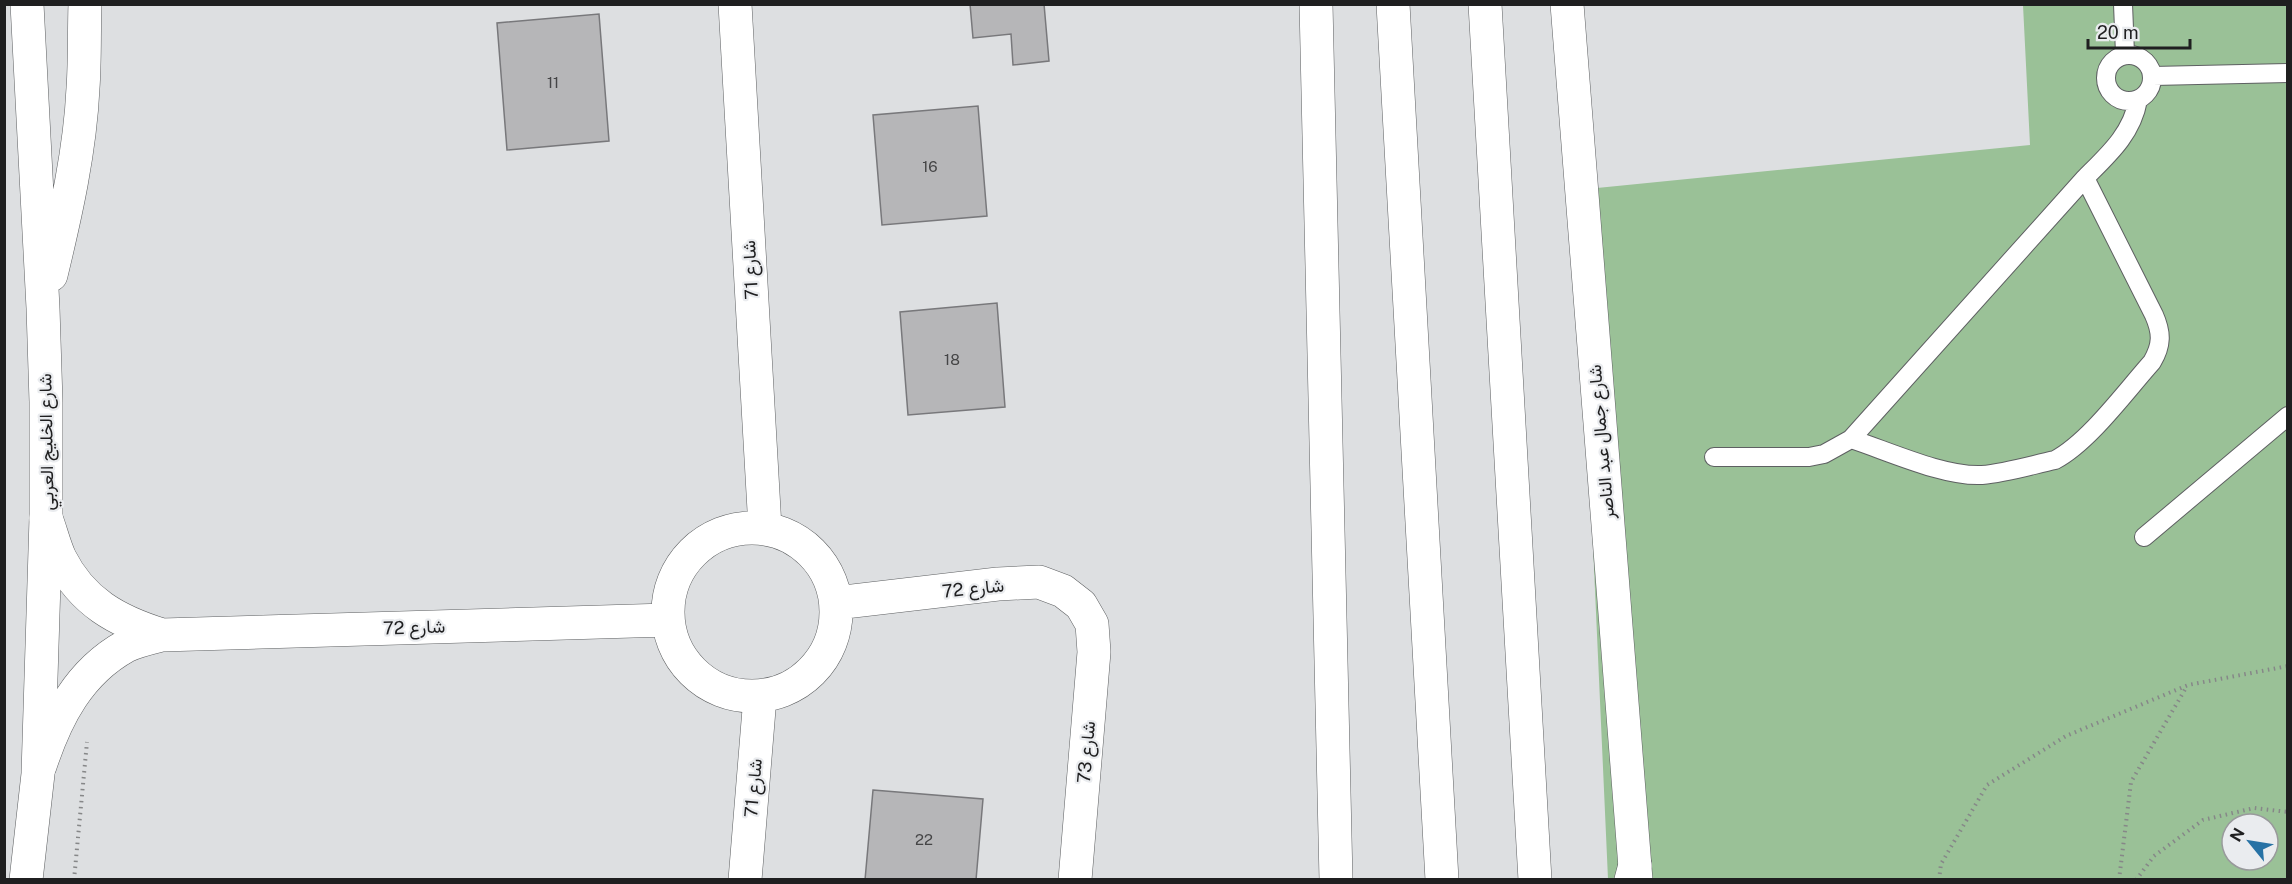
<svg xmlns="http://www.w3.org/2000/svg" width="2292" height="884" font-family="'Public Sans',Vazirmatn,sans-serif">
  <rect width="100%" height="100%" fill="#dddfe1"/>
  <path fill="#9ac197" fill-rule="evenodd" d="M2023,5H2287V879H1608L1577,190L2030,145ZM2232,824H2268V860H2232Z"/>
  <path fill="#b6b6b8" stroke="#78787b" stroke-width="1.5" d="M970,4H1044L1049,61L1013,65L1011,34L973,38Z
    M599,14L609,141L507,150L497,23Z
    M978,106L987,216L882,225L873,115Z
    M997,303L1005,407L908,415L900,312Z
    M873,790L983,799L976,880H865Z"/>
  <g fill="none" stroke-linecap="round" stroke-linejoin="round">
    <defs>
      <path id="lane" d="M2123,4L2125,54
        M2106 78a23 23 0 1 1 46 0a23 23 0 1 1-46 0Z
        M2153,76L2288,73
        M1851,439C1888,451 1944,477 1982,475C2006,473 2032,465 2055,460C2089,442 2126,391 2152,362C2162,345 2162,333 2154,315L2085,178
        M1714,457H1809L1824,454L1851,439L2085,178C2108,155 2132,134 2138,100
        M2144,537L2288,416"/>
      <path id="street" d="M735,4L765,528
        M46,518C51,531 54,545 60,558C82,602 117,621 162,635
        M668 612a84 84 0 1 1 168 0a84 84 0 1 1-168 0Z
        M836,603L998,584L1039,582L1063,591L1081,605L1092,624L1094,652L1075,880
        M40,766C56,717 79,672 126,646C137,641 150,638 162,635L667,620
        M745,880L760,697"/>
      <path id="secondary" d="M1316,4L1336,880
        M1567,4L1636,880"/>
      <path id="primary" d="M51,275C66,213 80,151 83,88C85,60 84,32 85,4
        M26,880L38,774L46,518V402L43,308L27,4"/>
      <path id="highway" d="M1393,4L1442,880
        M1485,4L1535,880
        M1631,880L1635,865"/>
    </defs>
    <use href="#lane" stroke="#5e6062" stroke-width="20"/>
    <use href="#street" stroke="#5e6062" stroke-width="34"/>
    <use href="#secondary" stroke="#5e6062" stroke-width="34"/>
    <use href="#primary" stroke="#5e6062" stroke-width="34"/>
    <use href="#highway" stroke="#5e6062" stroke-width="34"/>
    <path stroke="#868788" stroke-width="4" stroke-dasharray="1.5 4.5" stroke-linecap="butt" d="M74,880L87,742
      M1939,880L1941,864L1987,785L2066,736L2188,685L2288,666
      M2119,880L2131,782L2187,686
      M2136,880L2154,856L2203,820L2254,808L2288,812"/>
    <use href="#lane" stroke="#fff" stroke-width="18"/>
    <use href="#street" stroke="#fff" stroke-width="33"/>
    <use href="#secondary" stroke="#fff" stroke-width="33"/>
    <use href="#primary" stroke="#fff" stroke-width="33"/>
    <use href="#highway" stroke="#fff" stroke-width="33"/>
  </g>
  <g text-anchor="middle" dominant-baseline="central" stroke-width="4.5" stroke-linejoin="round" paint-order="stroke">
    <g font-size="15" fill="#454546">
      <text x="553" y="82">11</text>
      <text x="930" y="166">16</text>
      <text x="952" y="359">18</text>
      <text x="924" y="839">22</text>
    </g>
    <g font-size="18" fill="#1f1f20" stroke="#eaecef">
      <text transform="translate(750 270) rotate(-93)">شارع 71</text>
      <text transform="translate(46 442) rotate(-91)">شارع الخليج العربي</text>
      <text transform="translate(1601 442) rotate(-95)">شارع جمال عبد الناصر</text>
      <text transform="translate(973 588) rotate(-6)">شارع 72</text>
      <text transform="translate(414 627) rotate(-2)">شارع 72</text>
      <text transform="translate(1086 752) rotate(-85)">شارع 73</text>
      <text transform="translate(753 788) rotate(-85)">شارع 71</text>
    </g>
  </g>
  <rect width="2292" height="884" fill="none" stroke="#1f1f20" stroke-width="12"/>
  <g transform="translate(2250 842) rotate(300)"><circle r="28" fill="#eaecef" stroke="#999a9c" stroke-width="1.5"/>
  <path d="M0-4.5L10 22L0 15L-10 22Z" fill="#2772a5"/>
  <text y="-9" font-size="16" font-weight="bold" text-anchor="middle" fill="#1f1f20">N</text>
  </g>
  <path d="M2088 39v9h102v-9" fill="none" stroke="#1f1f20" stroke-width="3"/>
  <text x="2097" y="39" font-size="18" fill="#1f1f20" stroke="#eaecef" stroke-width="4.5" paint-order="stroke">20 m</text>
</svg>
